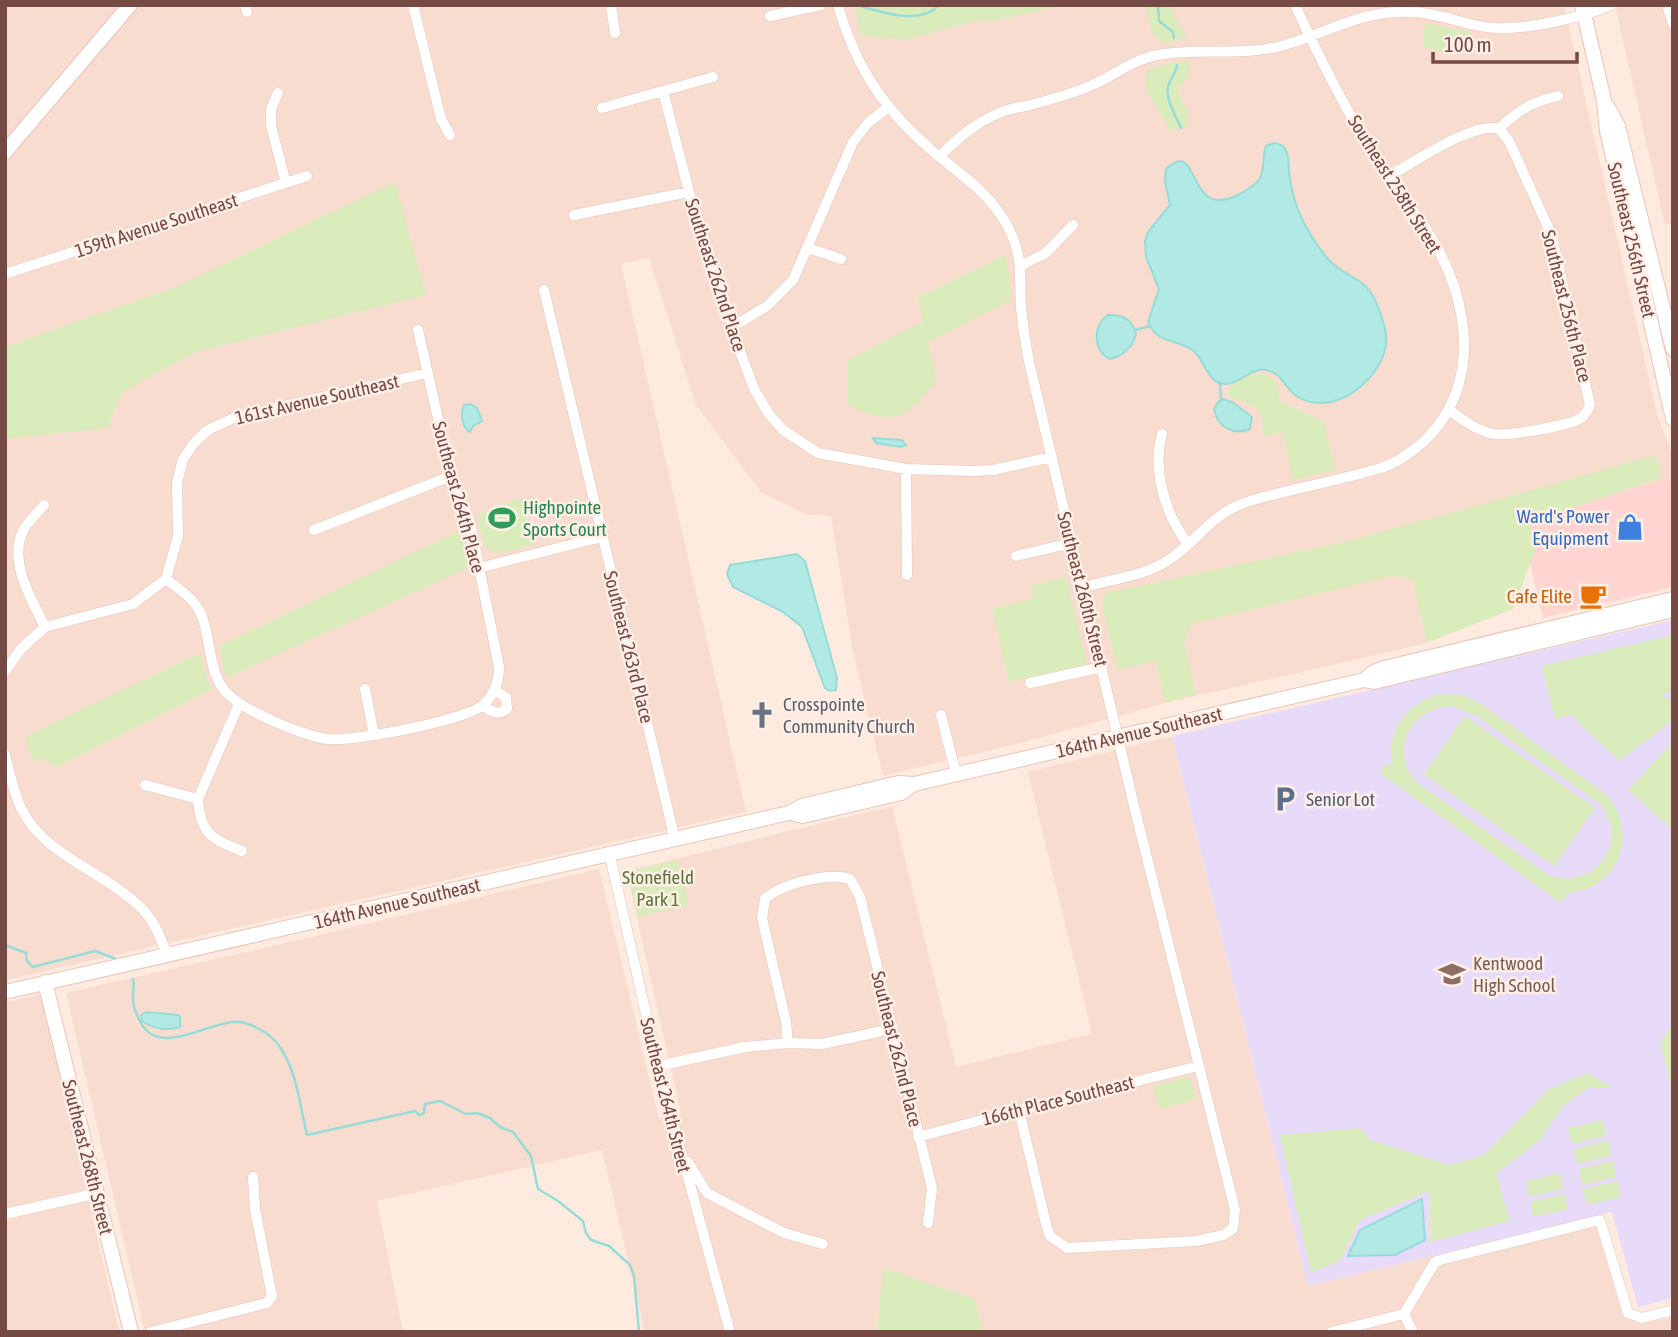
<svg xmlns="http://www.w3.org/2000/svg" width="1678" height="1337" font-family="'Asap Condensed',sans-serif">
  <rect width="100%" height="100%" fill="#feeade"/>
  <path fill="#f8dccf" d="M5,5H1564L1657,414L1673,456V479L1404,541L1427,643L1165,703L1024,742L883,776L853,651L831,516L806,514L761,492L696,405L649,258L621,264L746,812L5,980Z
    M1615,5H1673V224L1665,225Z
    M1172,736L1308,1286L1447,1252L1451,1262L1596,1226L1622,1315L1641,1324L1673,1317V1332H983L975,1299L884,1269L877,1332H645L602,1150L377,1201L403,1332H145L66,993L273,946L599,869L659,1119L681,1114L629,882L635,869L892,806L956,1067L1092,1034L1028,772Z
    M41,994L119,1332H5V1003Z"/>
  <path fill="#ffd4d1" d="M1673,479V587L1543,618L1519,516Z"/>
  <path fill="#e8dbfa" d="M1673,620V1298L1638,1307L1612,1212L1308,1286L1172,736Z"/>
  <path fill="#dbecbc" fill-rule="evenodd" d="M855,5H1069L990,21H974L909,39H898L860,35Z
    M1145,5H1169L1187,39L1161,43L1151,30Z
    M1425,23L1471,32L1473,43L1450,52L1423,47Z
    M1189,61V76L1177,90L1188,111V126L1170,130L1145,88L1147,70L1175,62Z
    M395,182L426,295L195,352L121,393L108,428L5,439V347L176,287Z
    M1005,255L1009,274L1011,300L928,342L937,381C927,391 917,406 905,413C887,423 862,414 847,403L848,360L923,322L918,297Z
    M1260,373L1275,380L1279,399L1282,402L1324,422L1335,470L1293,480L1283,432L1263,436C1263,405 1257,406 1229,397L1227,393C1232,383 1249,375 1260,373Z
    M1655,455L1662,477L1530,523L1536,548L1513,609L1427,643L1412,579L1392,576L1191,624L1184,642L1196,694L1165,703L1156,661L1118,670L1101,602L1106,593L1340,543L1476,506Z
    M523,497L534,545C493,555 484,564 478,514Z
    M463,529L470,567L228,677L225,673L219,646Z
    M1066,577L1087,664L1009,682L992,609L1033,599L1031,585Z
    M1673,635V691L1662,694L1673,702V720L1619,761L1571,715L1555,719L1542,666Z
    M200,653L207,679L213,689L57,767L45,760L35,761L29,752L26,736Z
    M1440,694L1462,695L1483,705L1608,796C1638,835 1620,888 1568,893L1561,903L1380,773L1387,763L1393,767C1384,732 1407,703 1440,694ZM1451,706L1475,715L1600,804C1630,843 1595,892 1548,875L1416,782C1390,749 1409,709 1451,706Z
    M1465,716L1595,808L1554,866L1424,774Z
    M1673,742V830L1628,790Z
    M678,860L689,905L638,917L627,872Z
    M1673,1027V1095L1660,1043L1670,1028Z
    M1588,1073L1613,1088H1588L1564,1105L1538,1142L1496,1173L1510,1221L1430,1242V1191L1360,1220L1341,1260L1311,1273L1280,1135L1361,1128L1370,1140L1449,1165L1484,1155L1549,1089Z
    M1185,1078L1190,1079L1197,1099L1159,1109L1153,1086Z
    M1603,1120L1606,1136L1572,1144L1568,1128Z
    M1608,1140L1611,1156L1577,1164L1574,1149Z
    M1613,1161L1616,1177L1582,1185L1579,1169Z
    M1560,1173L1563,1189L1529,1197L1526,1181Z
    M1618,1181L1621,1197L1587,1205L1583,1189Z
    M1564,1194L1568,1209L1533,1217L1530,1202Z
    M883,1268L975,1299L983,1332H877Z"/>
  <path fill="#b1e9e4" stroke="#97dcd6" stroke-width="2" d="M1274,143C1280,144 1284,145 1286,151C1290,158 1288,165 1289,172C1291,189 1296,208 1304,223C1311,236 1320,251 1331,262C1340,271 1352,276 1362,283C1376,293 1388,329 1386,345C1380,381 1333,418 1298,397C1285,390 1283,373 1266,370C1250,368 1242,382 1227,384C1209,386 1205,362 1195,352C1178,338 1157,345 1148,322L1159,289L1146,257L1145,241L1148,232L1170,205L1165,181L1166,169C1202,136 1184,221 1238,195C1245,191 1256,186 1260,178C1265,169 1262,156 1266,146Z
    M1108,315C1123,314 1133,320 1136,335C1132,347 1123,356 1110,359C1093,351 1092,325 1108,315Z
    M1223,399L1232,402L1252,417L1250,429C1234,436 1217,427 1214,409L1218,402Z
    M470,404L477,408L482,421L473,426L470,432C462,428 460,413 464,405Z
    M873,438L902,440L906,445L901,447L876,443Z
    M797,554L805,561L837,678L836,690L830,691L825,688L802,627L783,612L733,587L727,574L730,565Z
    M147,1012L178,1015L180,1017V1027C167,1031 153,1029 142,1021L141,1015Z
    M1422,1199L1425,1240L1395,1255L1348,1256L1360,1230Z"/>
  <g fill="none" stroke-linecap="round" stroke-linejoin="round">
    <path stroke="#97dcd6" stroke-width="2.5" d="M857,5C881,12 920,26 939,5
      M1158,5L1159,21L1173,32L1174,38
      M1177,65C1176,74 1170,78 1168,87C1165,99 1176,116 1181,128
      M1135,330L1150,326
      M1220,383L1221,400
      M5,945L26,953L27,961L33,967L95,951L116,959
      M133,979C135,987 132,993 133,1001C133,1008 141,1025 146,1030C168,1053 214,1019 240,1022C254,1024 272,1035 280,1047C297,1072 300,1106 307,1135L415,1111L419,1115L424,1113L425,1104L440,1101L466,1114L477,1113L490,1118L500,1127L513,1132L531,1156L538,1189L558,1201L583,1221L586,1233L591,1240L609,1246L630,1265L634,1276L639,1332"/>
    <defs>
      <path id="street" d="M245,5L247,12
        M413,5L441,119L450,135
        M611,5L615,33
        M838,5C856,69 885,111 936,154C962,175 990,194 1007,225C1024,258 1019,273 1021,308C1023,327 1026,347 1030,366L1135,810L1235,1210L1233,1228L1224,1235L1196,1241L1067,1248L1050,1236L1047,1228L1019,1110
        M1667,5L1673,24
        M770,16L821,5
        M663,91L689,192L741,354L754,389L769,414L783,430L818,453L906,469L974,471L993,470L1052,457
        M278,93L271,109V126L286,183
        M602,108L713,77
        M939,157C957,139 975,123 999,113C1008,109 1020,107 1030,105C1050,100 1071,94 1090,86C1114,76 1133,59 1158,55C1200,47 1243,57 1285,45C1329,32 1364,9 1413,12C1441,13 1468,27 1496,28C1525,30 1584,17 1611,5
        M1387,177C1412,164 1473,121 1499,129C1518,110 1532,102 1558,96
        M574,215L689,192
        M808,248L841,259
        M1022,265L1046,253L1073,225
        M5,274L307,176
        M544,290L675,840
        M732,327L767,306L793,280L853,142L868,123L887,108
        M1450,411C1463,420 1477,431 1494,434C1508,436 1569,426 1581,418C1586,415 1588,410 1590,405L1552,236L1509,141L1499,129
        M1162,434C1152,470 1165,513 1187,543
        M906,469L907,575
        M44,505C38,513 27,522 23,531C8,562 32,600 45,627
        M314,530L451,476
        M1016,556L1072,543
        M479,568L602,537
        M166,579C178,588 193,598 200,612C213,639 206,675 230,696C249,713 302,735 327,739C352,742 464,721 483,705C494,696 499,681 499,667L470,522L451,476L418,330
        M1083,587C1112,579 1148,576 1173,557C1197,540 1214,513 1244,503C1277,492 1313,486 1347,477C1366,472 1385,469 1402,458C1486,405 1475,303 1426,229C1409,202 1387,179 1371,151C1343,104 1318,55 1295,5
        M5,671L21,649L45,627L133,604L166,579L178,536L177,483L183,459L194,443L208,430L236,417L427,373
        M1030,683L1102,667
        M365,689L374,735
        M239,704L198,799C200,834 212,839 242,851
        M482,706C491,711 498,716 507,709L506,697L494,690
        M941,715L956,774
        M5,754C10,772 13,793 22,810C48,860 109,872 145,912C156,924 161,940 167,954
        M145,785L198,799
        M610,856L658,1066L730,1332
        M788,1043L786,1022L762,918L765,899C781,884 828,872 850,879L860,897L932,1188L928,1223
        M658,1066L745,1047L788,1043L822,1044L892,1029
        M918,1137L1019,1110L1199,1066
        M688,1162L707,1193L784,1233L823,1244
        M5,1214L98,1193
        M1404,1314L1413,1332
        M151,1332L267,1303L272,1296L255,1209L253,1177
        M1332,1332L1404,1314L1435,1262L1440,1260L1600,1220L1628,1313L1642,1318L1673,1310"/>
      <path id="secondary" d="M1582,5L1604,100L1607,131L1673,419
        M1608,107L1618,126L1673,349
        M5,152L130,5
        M1364,680L1374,682L1673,610
        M794,814L803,816L901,793L914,784
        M45,982L131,1332
        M5,992L789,813L802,806L898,783L914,784L1347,684L1364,680L1374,672L1384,668L1673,599"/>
    </defs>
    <use href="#street" stroke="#e5c6bd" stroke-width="11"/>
    <use href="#secondary" stroke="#eac4b9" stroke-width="16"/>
    <use href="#street" stroke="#fff" stroke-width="10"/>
    <use href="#secondary" stroke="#fff" stroke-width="14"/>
  </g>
  <defs>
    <symbol id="stadium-bare" viewBox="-9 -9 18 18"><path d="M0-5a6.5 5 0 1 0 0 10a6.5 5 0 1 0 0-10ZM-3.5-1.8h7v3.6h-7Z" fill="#2e9e5b" stroke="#ffefe6" stroke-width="2.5" paint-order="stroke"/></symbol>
    <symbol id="shop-bare" viewBox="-9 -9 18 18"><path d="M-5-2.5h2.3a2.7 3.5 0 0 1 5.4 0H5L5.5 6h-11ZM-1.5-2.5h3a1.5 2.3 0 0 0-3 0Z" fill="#3f7fe0" stroke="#ffefe6" stroke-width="2.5" paint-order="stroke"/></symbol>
    <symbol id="cafe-bare" viewBox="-9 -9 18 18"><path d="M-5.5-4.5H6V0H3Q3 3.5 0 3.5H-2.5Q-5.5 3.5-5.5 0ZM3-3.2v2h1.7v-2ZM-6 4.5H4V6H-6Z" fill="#e8710a" stroke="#ffefe6" stroke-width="2.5" paint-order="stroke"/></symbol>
    <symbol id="church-bare" viewBox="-9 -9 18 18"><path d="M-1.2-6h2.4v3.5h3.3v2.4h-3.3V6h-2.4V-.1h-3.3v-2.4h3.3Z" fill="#6b7280" stroke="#ffefe6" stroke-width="2.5" paint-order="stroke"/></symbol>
    <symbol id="parking-bare" viewBox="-9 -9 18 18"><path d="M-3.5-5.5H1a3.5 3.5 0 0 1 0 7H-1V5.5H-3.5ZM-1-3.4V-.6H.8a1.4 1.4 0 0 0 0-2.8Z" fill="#5c6f8a" stroke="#ffefe6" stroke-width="2.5" paint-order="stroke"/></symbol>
    <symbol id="school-bare" viewBox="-9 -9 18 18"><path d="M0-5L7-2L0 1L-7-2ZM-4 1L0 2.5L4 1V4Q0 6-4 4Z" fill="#8d6e63" stroke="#ffefe6" stroke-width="2.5" paint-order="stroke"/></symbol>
  </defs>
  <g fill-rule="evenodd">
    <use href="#stadium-bare" x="483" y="499" width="38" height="38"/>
    <use href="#shop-bare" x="1611" y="508" width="38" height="38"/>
    <use href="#cafe-bare" x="1574" y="577" width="38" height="38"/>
    <use href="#church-bare" x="743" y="696" width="38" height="38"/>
    <use href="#parking-bare" x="1266" y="780" width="38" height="38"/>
    <use href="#school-bare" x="1433" y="955" width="38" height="38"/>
  </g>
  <g text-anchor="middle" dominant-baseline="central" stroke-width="5" stroke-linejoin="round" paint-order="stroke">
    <g font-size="19" fill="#764a44" stroke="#ffefe6">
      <text transform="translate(1395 184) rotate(58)">Southeast 258th Street</text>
      <text transform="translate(156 225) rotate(-18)">159th Avenue Southeast</text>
      <text transform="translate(1632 240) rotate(77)">Southeast 256th Street</text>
      <text transform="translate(716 275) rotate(72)">Southeast 262nd Place</text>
      <text transform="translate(1567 306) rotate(76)">Southeast 256th Place</text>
      <text transform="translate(317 399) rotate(-13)">161st Avenue Southeast</text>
      <text transform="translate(459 497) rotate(75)">Southeast 264th Place</text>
      <text transform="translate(1083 589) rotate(76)">Southeast 260th Street</text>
      <text transform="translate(629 647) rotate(76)">Southeast 263rd Place</text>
      <text transform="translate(1139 732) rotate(-13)">164th Avenue Southeast</text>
      <text transform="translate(397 903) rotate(-13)">164th Avenue Southeast</text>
      <text transform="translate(897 1049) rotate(76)">Southeast 262nd Place</text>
      <text transform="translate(666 1095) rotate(76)">Southeast 264th Street</text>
      <text transform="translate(1058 1100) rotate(-14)">166th Place Southeast</text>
      <text transform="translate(88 1157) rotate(76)">Southeast 268th Street</text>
    </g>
    <g font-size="19" fill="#27864d" stroke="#ffefe6" text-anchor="start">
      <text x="523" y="507">Highpointe<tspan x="523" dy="22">Sports Court</tspan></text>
    </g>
    <g font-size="19" fill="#366cbe" stroke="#ffefe6" text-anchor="end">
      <text x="1609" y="516">Ward's Power<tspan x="1609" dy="22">Equipment</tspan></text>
    </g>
    <g font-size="19" fill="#c56008" stroke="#ffefe6" text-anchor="end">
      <text x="1572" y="596">Cafe Elite</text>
    </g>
    <g font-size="19" fill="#5b616d" stroke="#ffefe6" text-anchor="start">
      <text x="783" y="704">Crosspointe<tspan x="783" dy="22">Community Church</tspan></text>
    </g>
    <g font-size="19" fill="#4e5e75" stroke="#ffefe6" text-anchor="start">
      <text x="1306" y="799">Senior Lot</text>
    </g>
    <g font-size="19" fill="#5a7739" stroke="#ffefe6">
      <text x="658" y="877">Stonefield<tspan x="658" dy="22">Park 1</tspan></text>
    </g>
    <g font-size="19" fill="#785e54" stroke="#ffefe6" text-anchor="start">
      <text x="1473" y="963">Kentwood<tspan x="1473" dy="22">High School</tspan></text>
    </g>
  </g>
  <rect width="1678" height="1337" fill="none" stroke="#764a44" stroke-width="14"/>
  <path d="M1433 52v10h144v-10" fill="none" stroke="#764a44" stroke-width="3.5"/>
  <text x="1444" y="52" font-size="21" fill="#764a44" stroke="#ffefe6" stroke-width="5" paint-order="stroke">100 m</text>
</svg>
